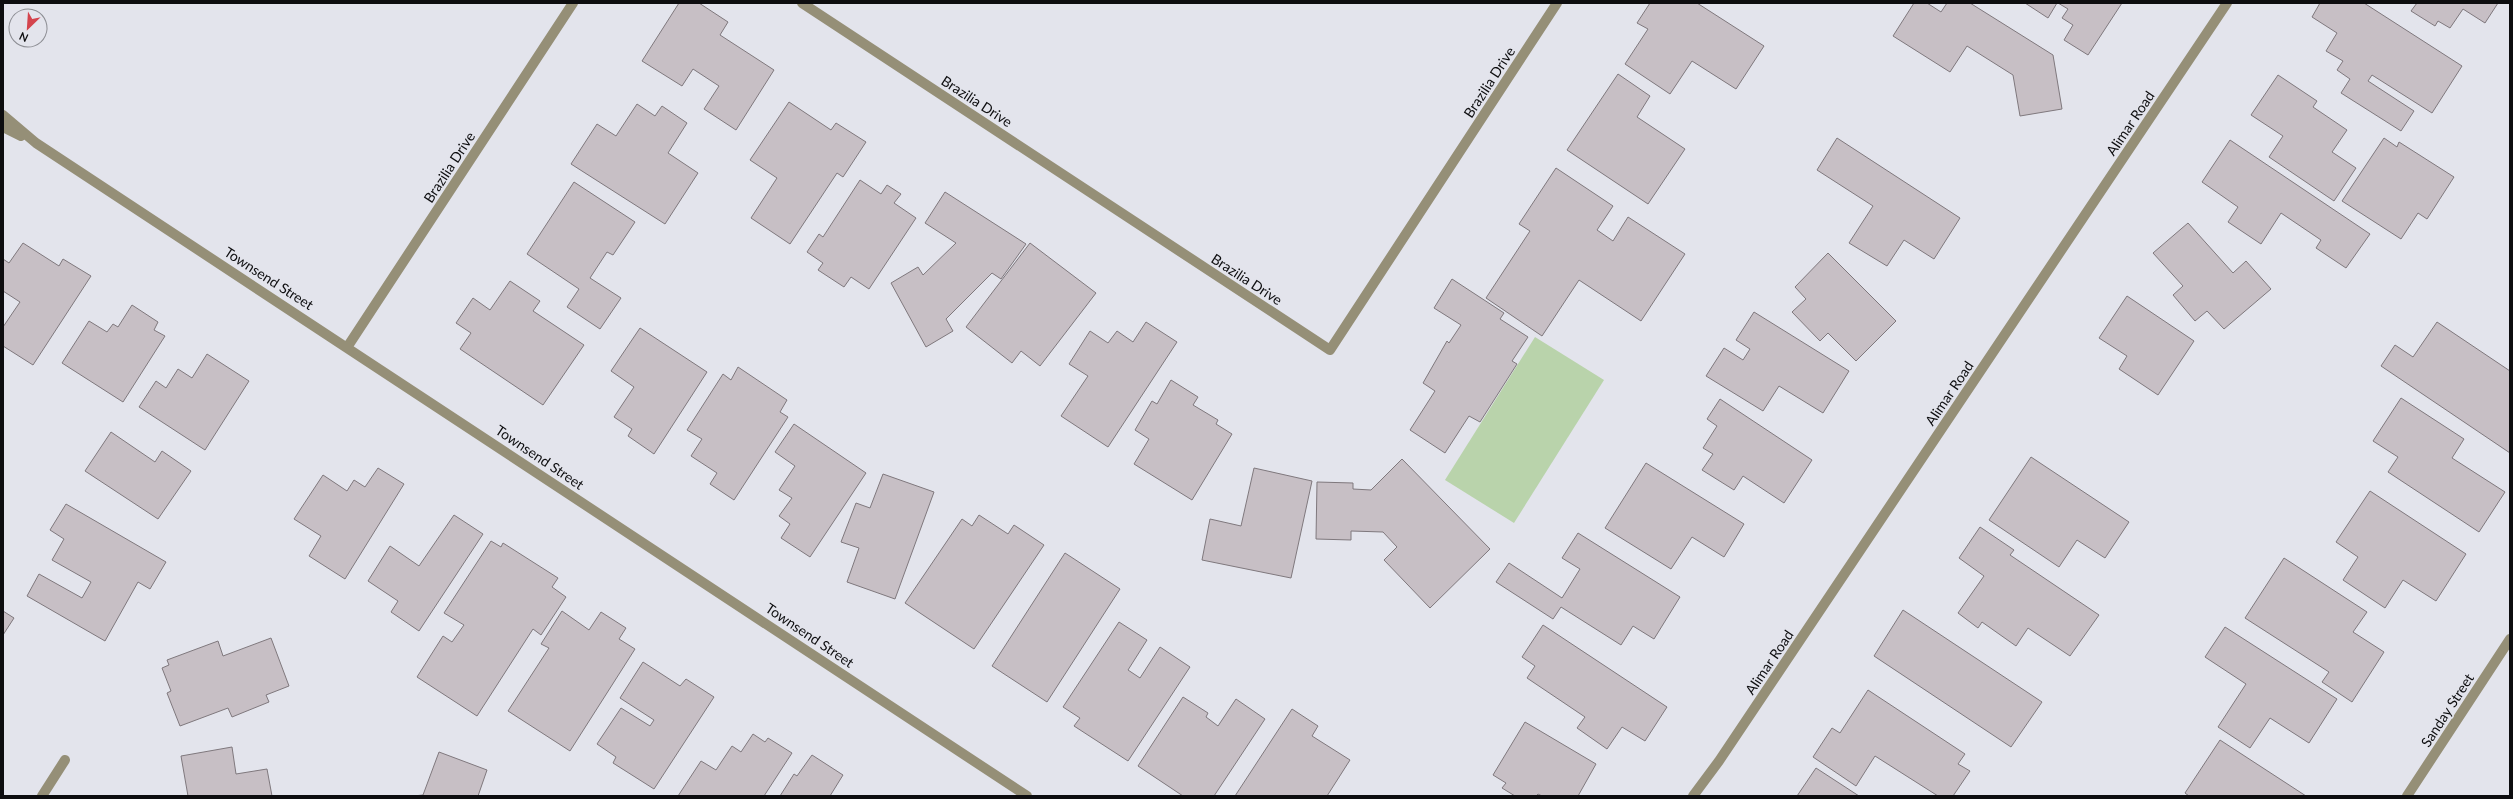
<svg xmlns="http://www.w3.org/2000/svg" width="2513" height="799" font-family="Lato,sans-serif">
  <rect width="100%" height="100%" fill="#e3e4ec"/>
  <path fill="#b9d3ab" d="M1535,337L1604,380L1514,523L1445,480Z"/>
  <path fill="#c7bfc5" stroke="#7f787d" d="M679,3H699L728,22L720,35L774,70L736,130L704,109L719,86L693,69L682,86L642,61Z
    M1650,3H1697L1764,46L1736,89L1692,61L1670,94L1625,64L1648,29L1637,23Z
    M1914,3H1927L1941,12L1947,3H1970L2053,55L2062,109L2020,116L2013,75L1967,46L1950,72L1893,36Z
    M2025,3H2057L2048,18Z
    M2058,3H2122L2088,55L2064,40L2073,25L2062,18L2068,9Z
    M2320,3H2364L2462,66L2432,113L2372,75L2368,81L2414,111L2401,131L2341,93L2350,79L2337,70L2343,61L2326,51L2337,33L2312,17Z
    M2417,3H2498L2485,23L2463,9L2450,28L2438,21L2435,26L2411,11Z
    M1618,74L1650,96L1637,117L1685,149L1648,204L1567,150Z
    M2278,75L2317,101L2313,107L2347,130L2332,152L2356,168L2334,201L2269,157L2283,136L2251,115Z
    M789,102L831,130L836,123L866,142L843,177L837,173L790,244L751,218L777,178L750,160Z
    M637,104L655,116L662,106L687,123L668,153L698,173L665,224L571,164L597,124L616,136Z
    M1837,138L1960,218L1934,259L1904,240L1887,266L1849,243L1873,206L1817,170Z
    M2384,138L2397,147L2399,142L2454,177L2427,219L2418,213L2401,239L2342,201Z
    M2230,140L2370,234L2346,268L2316,248L2321,240L2281,213L2261,244L2228,222L2238,207L2202,182Z
    M1556,168L1613,206L1597,230L1613,241L1628,217L1685,254L1641,321L1579,280L1542,336L1486,298L1530,231L1519,224Z
    M860,180L881,194L887,185L901,194L894,203L916,218L869,289L851,277L844,287L818,270L823,263L807,252L819,234L823,237Z
    M574,182L635,222L613,255L607,252L590,278L621,298L600,329L567,307L579,289L527,254Z
    M945,192L1026,244L1001,279L992,273L946,319L953,331L926,347L891,283L918,267L923,275L956,243L925,223Z
    M2188,223L2233,273L2246,261L2271,289L2224,329L2207,311L2195,321L2173,295L2183,286L2153,253Z
    M23,243L59,266L63,259L91,276L33,365L3,346V327L20,302L3,291V259L9,263Z
    M1030,243L1096,293L1040,366L1021,351L1012,363L966,327Z
    M1828,253L1896,321L1856,361L1828,333L1820,341L1792,312L1806,299L1795,287Z
    M1452,279L1504,313L1500,319L1528,337L1512,361L1517,364L1480,422L1469,416L1445,453L1410,430L1435,391L1423,383L1447,341L1449,343L1461,325L1434,308Z
    M510,281L540,301L533,311L584,345L543,405L460,349L471,333L456,323L473,298L490,310Z
    M2127,296L2194,341L2158,395L2119,369L2127,356L2099,338Z
    M132,305L158,322L154,330L165,336L123,402L62,363L89,321L107,332L113,324L118,327Z
    M1754,312L1849,371L1823,413L1779,386L1763,411L1706,376L1724,348L1743,360L1750,349L1736,340Z
    M1146,322L1177,342L1108,447L1061,416L1088,376L1069,364L1090,331L1108,343L1117,331L1133,342Z
    M2437,322L2510,371V453L2381,366L2395,345L2413,357Z
    M640,328L707,372L654,454L628,436L632,429L614,417L634,387L611,371Z
    M207,354L249,381L205,450L139,407L156,381L166,388L178,369L192,378Z
    M738,367L787,400L780,412L788,417L734,500L710,484L717,473L691,456L702,439L687,430L723,374L731,380Z
    M1171,380L1198,397L1193,405L1218,420L1216,424L1232,434L1192,500L1134,464L1149,439L1135,430L1152,401L1157,404Z
    M2401,398L2464,439L2452,458L2505,492L2479,532L2388,472L2398,457L2373,441Z
    M1720,399L1812,460L1784,503L1743,476L1734,490L1702,470L1713,454L1703,448L1717,426L1707,419Z
    M794,424L866,473L810,557L781,538L790,524L779,516L792,498L779,490L795,466L775,452Z
    M111,432L155,462L162,451L191,471L158,519L85,471Z
    M2031,457L2129,522L2105,558L2077,540L2059,567L1989,520Z
    M1402,459L1490,549L1430,608L1384,560L1397,547L1383,532L1351,531V540L1316,539L1317,482L1353,483V489L1371,490Z
    M1646,463L1744,524L1724,557L1692,537L1671,569L1605,528Z
    M378,468L404,484L345,579L309,556L321,536L294,519L323,475L347,491L354,480L365,487Z
    M1254,468L1312,481L1291,578L1202,560L1210,519L1241,526Z
    M883,474L934,492L895,599L847,582L859,548L841,542L856,503L870,508Z
    M2370,491L2466,554L2436,601L2403,580L2385,608L2343,580L2358,557L2336,542Z
    M66,504L166,562L150,589L138,582L105,641L27,596L39,574L82,598L91,582L52,560L64,539L50,530Z
    M454,515L483,534L419,631L391,612L398,601L368,581L390,546L419,566Z
    M979,515L1008,534L1014,525L1044,545L974,649L905,603L962,519L972,526Z
    M1980,527L2014,550L2010,555L2099,615L2070,656L2028,628L2016,646L1982,622L1978,628L1958,613L1984,576L1959,558Z
    M1578,533L1680,597L1654,639L1633,626L1621,645L1561,607L1553,619L1496,582L1509,563L1562,598L1580,569L1562,558Z
    M491,541L501,547L503,543L558,578L552,587L566,597L541,635L533,629L477,716L417,677L443,636L452,642L464,625L444,613Z
    M1065,553L1120,589L1047,702L992,666Z
    M2284,558L2367,612L2353,632L2384,652L2352,702L2322,682L2329,672L2245,618Z
    M1903,610L2042,702L2011,747L1874,656Z
    M3,611L14,618L3,635Z
    M562,611L589,630L601,612L626,628L619,639L635,649L570,751L508,711L549,648L541,644Z
    M1119,622L1147,640L1128,670L1140,678L1160,647L1190,667L1128,761L1074,726L1080,718L1063,707Z
    M1543,625L1667,707L1645,741L1622,727L1607,749L1577,728L1585,717L1527,678L1535,666L1522,657Z
    M2225,627L2337,699L2309,743L2270,718L2250,748L2218,727L2246,684L2205,657Z
    M271,638L289,686L266,695L269,702L232,717L228,708L180,726L167,693L171,691L162,668L169,665L167,660L218,641L223,656Z
    M643,662L680,686L686,679L714,697L654,789L613,763L616,757L597,744L621,708L650,726L654,720L620,698Z
    M1868,690L1965,754L1958,764L1970,771L1953,796H1938L1875,756L1856,786L1813,757L1832,728L1840,733Z
    M1183,697L1208,713L1206,717L1218,726L1236,699L1265,719L1214,796H1183L1138,766Z
    M1292,709L1318,726L1312,736L1350,760L1327,796H1235Z
    M1525,722L1596,764L1578,796H1542L1538,794L1536,796H1515L1502,788L1506,783L1493,775Z
    M753,734L765,742L768,738L792,753L764,796H678L701,761L716,770L732,746L741,752Z
    M2220,740L2306,796H2189L2185,793Z
    M232,747L236,774L267,769L272,796H188L181,756Z
    M439,752L487,770L478,796H413L423,795Z
    M812,755L843,775L830,796H780L794,774L797,776Z
    M1816,768L1859,796H1797Z"/>
  <g fill="none" stroke-linecap="round" stroke-linejoin="round">
    <path stroke="#958f77" stroke-width="10" d="M802,3L1330,350L1557,3
      M3,115L36,143L1027,796
      M3,127L21,136
      M348,346L573,3
      M42,796L65,760
      M1693,796L1719,761L2227,3
      M2407,796L2510,639"/>
  </g>
  <g text-anchor="middle" dominant-baseline="central" stroke-width="3" stroke-linejoin="round" paint-order="stroke">
    <g font-size="14" fill="#0d0d0f" stroke="#e3e4ec">
      <text transform="translate(1489 82) rotate(-57)">Brazilia Drive</text>
      <text transform="translate(977 101) rotate(33)">Brazilia Drive</text>
      <text transform="translate(2130 123) rotate(-56)">Alimar Road</text>
      <text transform="translate(449 167) rotate(-57)">Brazilia Drive</text>
      <text transform="translate(269 278) rotate(33)">Townsend Street</text>
      <text transform="translate(1247 279) rotate(33)">Brazilia Drive</text>
      <text transform="translate(1949 393) rotate(-56)">Alimar Road</text>
      <text transform="translate(540 457) rotate(34)">Townsend Street</text>
      <text transform="translate(810 635) rotate(34)">Townsend Street</text>
      <text transform="translate(1769 662) rotate(-56)">Alimar Road</text>
      <text transform="translate(2447 710) rotate(-57)">Sanday Street</text>
    </g>
  </g>
  <rect width="2513" height="799" fill="none" stroke="#0d0d0f" stroke-width="8"/>
  <g transform="translate(28 28) rotate(205)"><circle r="19" fill="#e3e4ec" stroke="#8d8e94"/>
  <path d="M0-3L7 15L0 10L-7 15Z" fill="#d4444d"/>
  <text y="-6" font-size="11" font-weight="bold" text-anchor="middle" fill="#0d0d0f">N</text>
  </g>
</svg>
